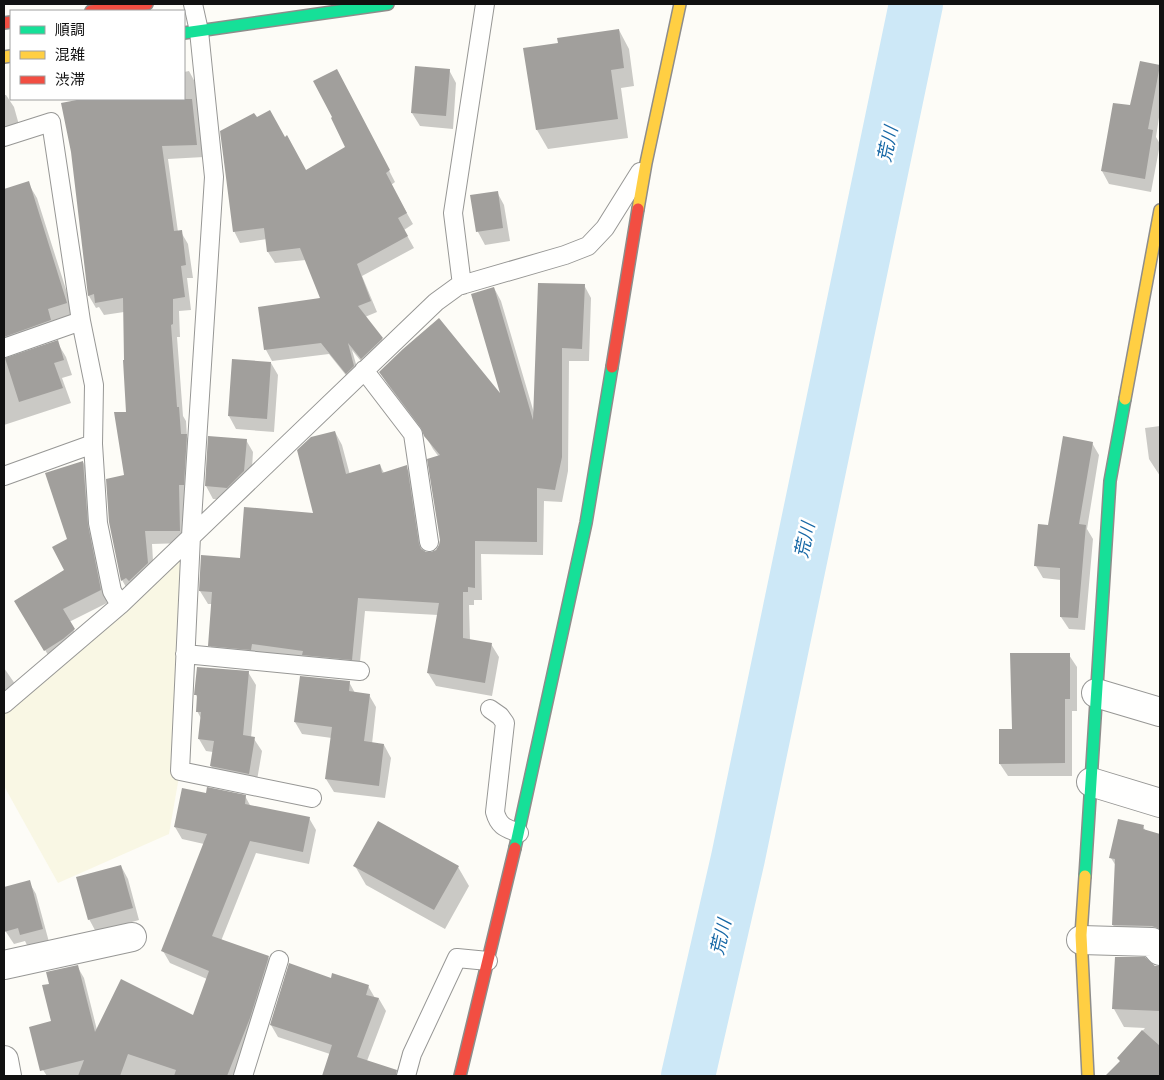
<svg xmlns="http://www.w3.org/2000/svg" width="1164" height="1080" font-family="'PT Serif','Noto Sans JP',serif">
  <rect width="100%" height="100%" fill="#fdfcf7"/>
  <path fill="#f9f7e4" d="M191,536L180,771L169,834L58,883L4,786V704Z"/>
  <path fill="#0003" d="M619,30L629,49L634,86L621,88L628,138L548,149L537,130L559,44Z
    M1159,66L1160,69V111L1156,137L1160,144L1151,192L1109,184L1102,171L1114,104L1131,107Z
    M449,70L456,83L453,129L420,126L412,113Z
    M189,71L196,84L204,157L168,159L178,232H181L188,244L193,278H187L191,310L179,311L180,337H177L183,416L186,421L187,437L193,448L186,543L152,544L154,577L129,592L122,580L127,413L124,312L104,315L99,307L96,308L89,296L72,152L62,104L88,99H184V72Z
    M343,82L395,182L391,185L413,224L404,230L414,248L362,276L377,312L365,317L382,339L388,350L368,370L352,350L360,378L353,384L329,354L272,361L266,350L260,308L322,299L306,260L275,263L268,252L267,239L240,243L234,231L256,119L285,138L306,172L347,148Z
    M4,95H6L14,107L21,132L4,137Z
    M28,183L37,198L75,318L9,353L4,359H7L57,342L66,357L72,375L62,378L71,403L4,425V191Z
    M497,192L504,205L510,241L485,245L478,232L472,196Z
    M584,285L591,298L589,361H569L568,471L562,502L544,501L543,555L481,554L482,600H474V605H469L470,640L491,644L499,657L492,696L436,686L428,673L438,615L365,611L359,672L217,658L210,645L212,604H208L200,591L241,559L315,514L335,432L342,445L350,475L380,465L384,473L406,467L414,480L425,553L436,552L440,547L439,457L433,449L424,433L388,385L380,372L503,399L494,288L501,301L534,413Z
    M271,363L278,375L274,432L236,429L229,416Z
    M1160,426V476L1149,459L1145,428Z
    M209,437L246,440L253,452L251,484L234,500L213,499L206,486Z
    M1092,443L1099,455L1087,529L1093,539L1085,630L1069,629L1061,617V580L1043,578L1036,566L1049,527Z
    M83,462L90,475L94,539L107,603L69,622L81,643L53,663L23,614L66,570L68,540Z
    M1069,655L1077,667V711H1072V776H1008L1000,764L1013,730Z
    M4,668L20,691L4,703Z
    M248,672L256,685L251,738L254,739L262,751L256,786L218,779L211,766L213,752L206,751L199,739L202,720L197,711L198,699L196,695Z
    M349,682L355,693L369,695L376,707L372,744L384,745L391,758L385,798L334,792L326,779L332,738L302,734L295,722Z
    M207,795L245,796L251,807L309,818L316,830L309,864L256,853L221,941L268,957L275,970L238,1076H79L80,1075L73,1076H47L43,1070L53,1022L50,985L77,966L84,978L97,1030L194,1017L207,979L170,963L163,951L204,844L182,839L175,827Z
    M1143,826L1146,832L1160,835V946L1124,944L1113,925L1116,866L1111,858Z
    M121,866L128,879L139,920L96,932L89,919Z
    M355,866L458,867L469,886L445,929L366,885Z
    M29,882L36,894L49,942L28,947L25,941L14,944L6,932L4,921V888Z
    M1154,967H1160V1076H1120L1115,1068L1121,1062L1118,1058L1145,1028L1124,1027L1114,1009Z
    M331,979L368,986L375,998L379,999L386,1011L367,1061L375,1074L374,1076H323L330,1054L278,1037L271,1025Z"/>
  <g fill="none" stroke-linecap="round" stroke-linejoin="round">
    <path stroke="#cde8f7" stroke-width="54" d="M688,1076L738,858L916,4"/>
  </g>
  <path fill="#a19f9c" d="M619,29L624,68L611,70L618,119L536,130L523,48L558,43L557,38Z
    M1140,61L1160,65L1148,129L1153,130L1145,179L1101,171L1113,103L1130,105Z
    M415,66L450,69L446,116L411,113Z
    M337,69L390,170L386,173L407,213L398,218L408,236L357,264L371,301L358,306L383,338L361,359L348,343L354,366L346,374L321,343L264,350L258,307L320,298L300,248L267,252L264,228L233,232L220,131L254,113L257,117L270,110L285,137L287,135L306,170L345,147L331,118L332,117L313,81Z
    M82,99H192L197,145L162,146L174,231L182,230L186,265L181,266L185,297L173,299V324L171,325L177,407H179L181,434H187L184,485H179L180,531H145L148,563L129,581L126,578L121,581L109,522L106,479L124,475L114,412H126L123,360H124L123,298L95,303L94,294L88,296L71,152L61,103Z
    M29,181L67,303L48,309L51,320L4,337V189Z
    M498,191L503,228L476,232L470,195Z
    M538,283L585,284L582,349L562,348V457L555,490L537,488V542L475,541V588L468,587V592H463V638L492,643L485,683L427,673L439,603L358,598L352,660L302,655L303,651L252,644L251,650L208,646L212,592L199,591L201,555L240,558L244,507L313,513L297,450L311,437L335,431L346,474L380,464L382,473L407,465L419,544L421,549L426,552H431L436,550L439,545L440,540L427,459L440,455L424,436L421,428L379,372L403,349L439,318L500,393L471,294L494,287L533,420Z
    M58,340L64,360L54,363L63,388L19,402L5,358Z
    M232,359L271,362L267,419L228,416Z
    M208,436L247,439L244,471L227,488L205,486Z
    M1063,436L1093,442L1079,524L1086,525L1078,618L1060,617V568L1034,566L1038,524L1048,525Z
    M83,461L88,525L101,590L63,609L75,629L63,639L44,651L14,601L64,570L52,547L67,539L45,473Z
    M1010,653H1070V699H1065V763L999,764V729H1012Z
    M197,667L249,671L243,735L255,737L249,774L210,766L214,741L198,739L201,712H196L197,695H194Z
    M300,676L350,681L349,691L370,694L364,741L384,744L379,786L325,779L332,727L294,722Z
    M207,787L246,795L245,804L310,817L303,852L250,841L212,936L269,956L250,1018L227,1076H174L176,1070L128,1054L120,1076H78L84,1060L40,1071L29,1027L51,1021L42,985L49,984L46,972L78,965L95,1032L121,979L193,1015L209,971L161,951L207,834L174,827L182,788L206,793Z
    M1118,819L1144,825L1143,829L1160,834V929L1152,926L1112,925L1115,859L1109,858Z
    M378,821L459,866L434,910L353,866Z
    M121,865L133,908L88,920L76,877Z
    M30,880L43,929L20,935L18,928L4,932V887Z
    M1115,957H1145L1155,966H1160V1011L1112,1009Z
    M289,963L331,978L332,973L369,985L366,995L379,998L357,1057L397,1070L396,1076H322L332,1045L270,1025Z
    M1142,1030L1160,1046V1076H1105L1120,1061L1117,1058Z"/>
  <g fill="none" stroke-linecap="round" stroke-linejoin="round">
    <defs>
      <path id="lane" d="M193,4L199,31L214,177L191,536L180,771L312,798
        M4,137L51,122L81,321L94,385L93,444L98,523L112,591L120,605
        M462,285L453,213L485,4
        M4,348L81,321
        M364,370L413,434L429,542
        M4,476L93,444
        M185,654L360,671
        M4,704L120,605L436,302L458,286L565,255L588,246L605,228L640,172
        M490,709L500,716L505,723L495,812C499,827 506,828 519,833
        M243,1076L279,960
        M406,1076L412,1054L457,958L488,961"/>
      <path id="street" d="M1096,693L1160,712
        M1091,782L1160,803
        M1081,940L1152,942L1160,951
        M4,965L132,937
        M4,1060L7,1076"/>
      <path id="fast" d="M184,33L388,4
        M515,848L586,523L612,367
        M1085,876L1110,481L1125,399"/>
      <path id="slow" d="M4,57L11,56
        M638,209L646,163L680,4
        M1125,399L1160,210
        M1085,876L1081,935L1088,1076"/>
      <path id="jam" d="M91,11L147,4
        M4,23L11,22
        M612,367L638,209
        M460,1076L515,848"/>
    </defs>
    <use href="#lane" stroke="#979795" stroke-width="20"/>
    <use href="#street" stroke="#979795" stroke-width="30"/>
    <use href="#fast" stroke="#8e8d8b" stroke-width="14"/>
    <use href="#slow" stroke="#8e8d8b" stroke-width="14"/>
    <use href="#jam" stroke="#8e8d8b" stroke-width="14"/>
    <use href="#lane" stroke="#fffffe" stroke-width="18"/>
    <use href="#street" stroke="#fffffe" stroke-width="28"/>
    <use href="#fast" stroke="#16e098" stroke-width="11"/>
    <use href="#slow" stroke="#ffcf43" stroke-width="11"/>
    <use href="#jam" stroke="#f24e42" stroke-width="11"/>
  </g>
  <g text-anchor="middle" dominant-baseline="central" stroke-width="5" stroke-linejoin="round" paint-order="stroke">
    <g font-size="18" font-style="italic" fill="#1768a6" stroke="#fff">
      <text transform="translate(887 144) rotate(-78)">荒川</text>
      <text transform="translate(804 540) rotate(-78)">荒川</text>
      <text transform="translate(720 937) rotate(-77)">荒川</text>
    </g>
  </g>
  <rect width="1164" height="1080" fill="none" stroke="#111111" stroke-width="10"/>
  <rect x="10" y="10" width="175" height="90" fill="#ffffff" stroke="#a0a0a0"/>
  <rect x="20" y="26" width="25" height="8" fill="#16e098" stroke="#a0a0a0"/>
  <text x="55" y="35" font-size="15" fill="#111111">順調</text>
  <rect x="20" y="51" width="25" height="8" fill="#ffcf43" stroke="#a0a0a0"/>
  <text x="55" y="60" font-size="15" fill="#111111">混雑</text>
  <rect x="20" y="76" width="25" height="8" fill="#f24e42" stroke="#a0a0a0"/>
  <text x="55" y="85" font-size="15" fill="#111111">渋滞</text>
</svg>
